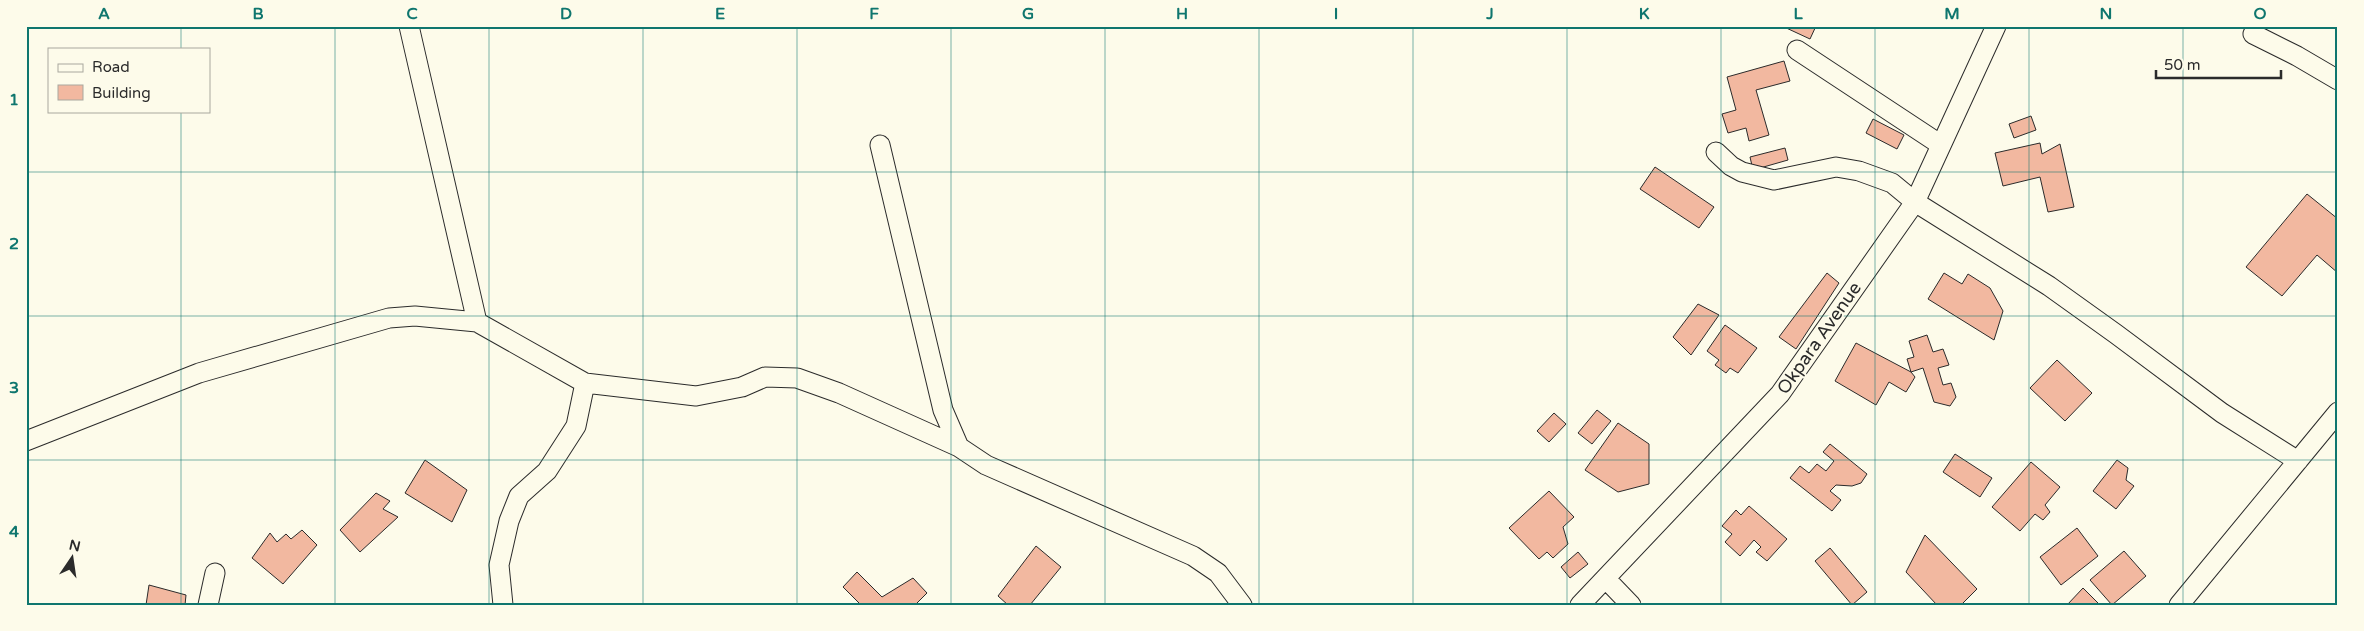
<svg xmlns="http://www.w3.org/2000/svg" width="2364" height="631" font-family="'Varela Round',sans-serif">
  <rect width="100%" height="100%" fill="#fdfbea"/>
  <path fill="#f2b8a0" stroke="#2b2b2b" d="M1782,26H1816L1810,39Z
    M1784,61L1790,81L1756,90L1769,135L1749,141L1746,128L1728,133L1722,114L1736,110L1727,77Z
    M2031,116L2036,130L2014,138L2009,124Z
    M1873,119L1904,135L1897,149L1866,133Z
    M2040,143L2042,154L2060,144L2074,207L2048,212L2040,177L2003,186L1995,153Z
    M1785,148L1788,160L1753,170L1750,157Z
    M1655,167L1714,207L1699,228L1640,189Z
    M2307,194L2338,219V273L2317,255L2282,296L2246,267Z
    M1827,273L1839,283L1796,349L1779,337Z
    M1944,273L1962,284L1968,274L1990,288L2003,311L1994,340L1928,299Z
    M1698,304L1719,315L1691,355L1673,337Z
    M1725,325L1757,348L1738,373L1730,368L1726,373L1715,365L1719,360L1707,351Z
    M1927,335L1933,352L1943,349L1949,365L1938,368L1943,385L1951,383L1956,397L1950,406L1934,402L1923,368L1911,372L1907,359L1914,357L1909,341Z
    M1856,343L1911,372L1915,377L1906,392L1889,382L1876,405L1835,381Z
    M2057,360L2092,393L2065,421L2030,388Z
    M1597,410L1611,421L1592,444L1578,433Z
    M1554,413L1566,424L1549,442L1537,431Z
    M1618,423L1649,444V484L1618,492L1585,470Z
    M1830,444L1867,474L1861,483L1852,486L1836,485L1830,491L1841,500L1832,511L1790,478L1800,466L1809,473L1817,464L1826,471L1834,461L1823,452Z
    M1955,454L1992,478L1980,497L1943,472Z
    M425,460L467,490L452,522L405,493Z
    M2117,460L2128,468L2126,480L2134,486L2116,509L2093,491Z
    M2031,462L2060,487L2045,505L2050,512L2043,520L2035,514L2020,531L1992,507Z
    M1549,491L1574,517L1563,527L1568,544L1553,558L1547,552L1539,559L1509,528Z
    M376,493L390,501L383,509L398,517L360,552L340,530Z
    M1749,506L1787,539L1767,561L1756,552L1761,547L1754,540L1740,556L1725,542L1732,534L1722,526L1736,510L1741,515Z
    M2077,528L2098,556L2061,585L2040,557Z
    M302,530L317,545L283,584L252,558L270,533L277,542L286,534L291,539Z
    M1925,535L1977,589L1961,605H1937L1906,572Z
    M1036,546L1061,567L1030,605H1008L998,596Z
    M1830,548L1867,592L1852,605L1815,561Z
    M2124,551L2146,576L2112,605L2090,580Z
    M1578,552L1588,564L1570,578L1561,567Z
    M857,572L882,597L913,578L927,593L915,605H861L843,587Z
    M149,585L186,595L185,605H146Z
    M2083,588L2100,605H2067Z"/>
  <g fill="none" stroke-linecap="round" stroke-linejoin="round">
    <defs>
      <path id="minor" d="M409,26L477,322L585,383L696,396L742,387L765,377L797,378L839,393L959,447
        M2253,34L2297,56L2338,80
        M1797,50L1941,145
        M880,145L943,410L959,447L986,465L1193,556L1218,573L1242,605
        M1716,152L1731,166L1742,172L1774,180L1836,167L1859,171L1892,183L1915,202L2049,286L2116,334L2222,413L2298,461
        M26,441L199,373L389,318L415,316L477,322
        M1606,579L1631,605
        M208,605L215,573
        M503,605L499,565L509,521L519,496L547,471L576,426L585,383
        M1580,605L1780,394L1915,202L1996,26
        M2179,605L2338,412"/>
    </defs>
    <use href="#minor" stroke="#2b2b2b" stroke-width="21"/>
    <use href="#minor" stroke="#fdfbea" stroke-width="19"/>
  </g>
  <path fill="none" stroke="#0f766e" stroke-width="1" stroke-opacity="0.55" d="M181,26V49M335,26V605M489,26V605M643,26V605M797,26V605M951,26V605M1105,26V605M1259,26V605M1413,26V605M1567,26V605M1721,26V605M1875,26V605M2029,26V605M2183,26V605M181,111V605M26,172H2338M26,316H2338M26,460H2338"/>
  <g text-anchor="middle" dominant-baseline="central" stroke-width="4" stroke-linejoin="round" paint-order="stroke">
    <g font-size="18" fill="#2b2b2b" stroke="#fdfbea">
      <text transform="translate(1819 338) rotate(-55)">Okpara Avenue</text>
    </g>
  </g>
  <rect width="2364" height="631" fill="none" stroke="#fdfbea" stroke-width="55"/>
  <rect x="48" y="48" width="162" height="65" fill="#fdfbea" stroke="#a9a89e"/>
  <rect x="58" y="64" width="25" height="8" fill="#fdfbea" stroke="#a9a89e"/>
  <text x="92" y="72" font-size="15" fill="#2b2b2b">Road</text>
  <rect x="58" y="85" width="25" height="15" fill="#f2b8a0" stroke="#a9a89e"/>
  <text x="92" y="98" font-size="15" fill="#2b2b2b">Building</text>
  <g transform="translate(72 558) rotate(13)" stroke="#fdfbea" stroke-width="4" paint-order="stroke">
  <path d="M0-4L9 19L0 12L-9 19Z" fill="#2b2b2b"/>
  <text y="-8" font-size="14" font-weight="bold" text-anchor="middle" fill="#2b2b2b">N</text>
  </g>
  <path d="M2156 70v8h125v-8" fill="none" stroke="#2b2b2b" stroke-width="2.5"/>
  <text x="2164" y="70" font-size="15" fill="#2b2b2b" stroke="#fdfbea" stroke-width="4" paint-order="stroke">50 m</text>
  <rect x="28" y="28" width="2308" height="576" fill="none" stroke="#0f766e" stroke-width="2"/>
  <g font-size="16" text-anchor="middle" font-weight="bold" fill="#0f766e">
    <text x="104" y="19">A</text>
    <text x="258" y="19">B</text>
    <text x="412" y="19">C</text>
    <text x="566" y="19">D</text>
    <text x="720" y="19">E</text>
    <text x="874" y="19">F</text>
    <text x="1028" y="19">G</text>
    <text x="1182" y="19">H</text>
    <text x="1336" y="19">I</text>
    <text x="1490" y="19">J</text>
    <text x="1644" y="19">K</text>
    <text x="1798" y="19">L</text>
    <text x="1952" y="19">M</text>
    <text x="2106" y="19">N</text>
    <text x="2260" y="19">O</text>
    <text x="14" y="105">1</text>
    <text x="14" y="249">2</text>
    <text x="14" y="393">3</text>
    <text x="14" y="537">4</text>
  </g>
</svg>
